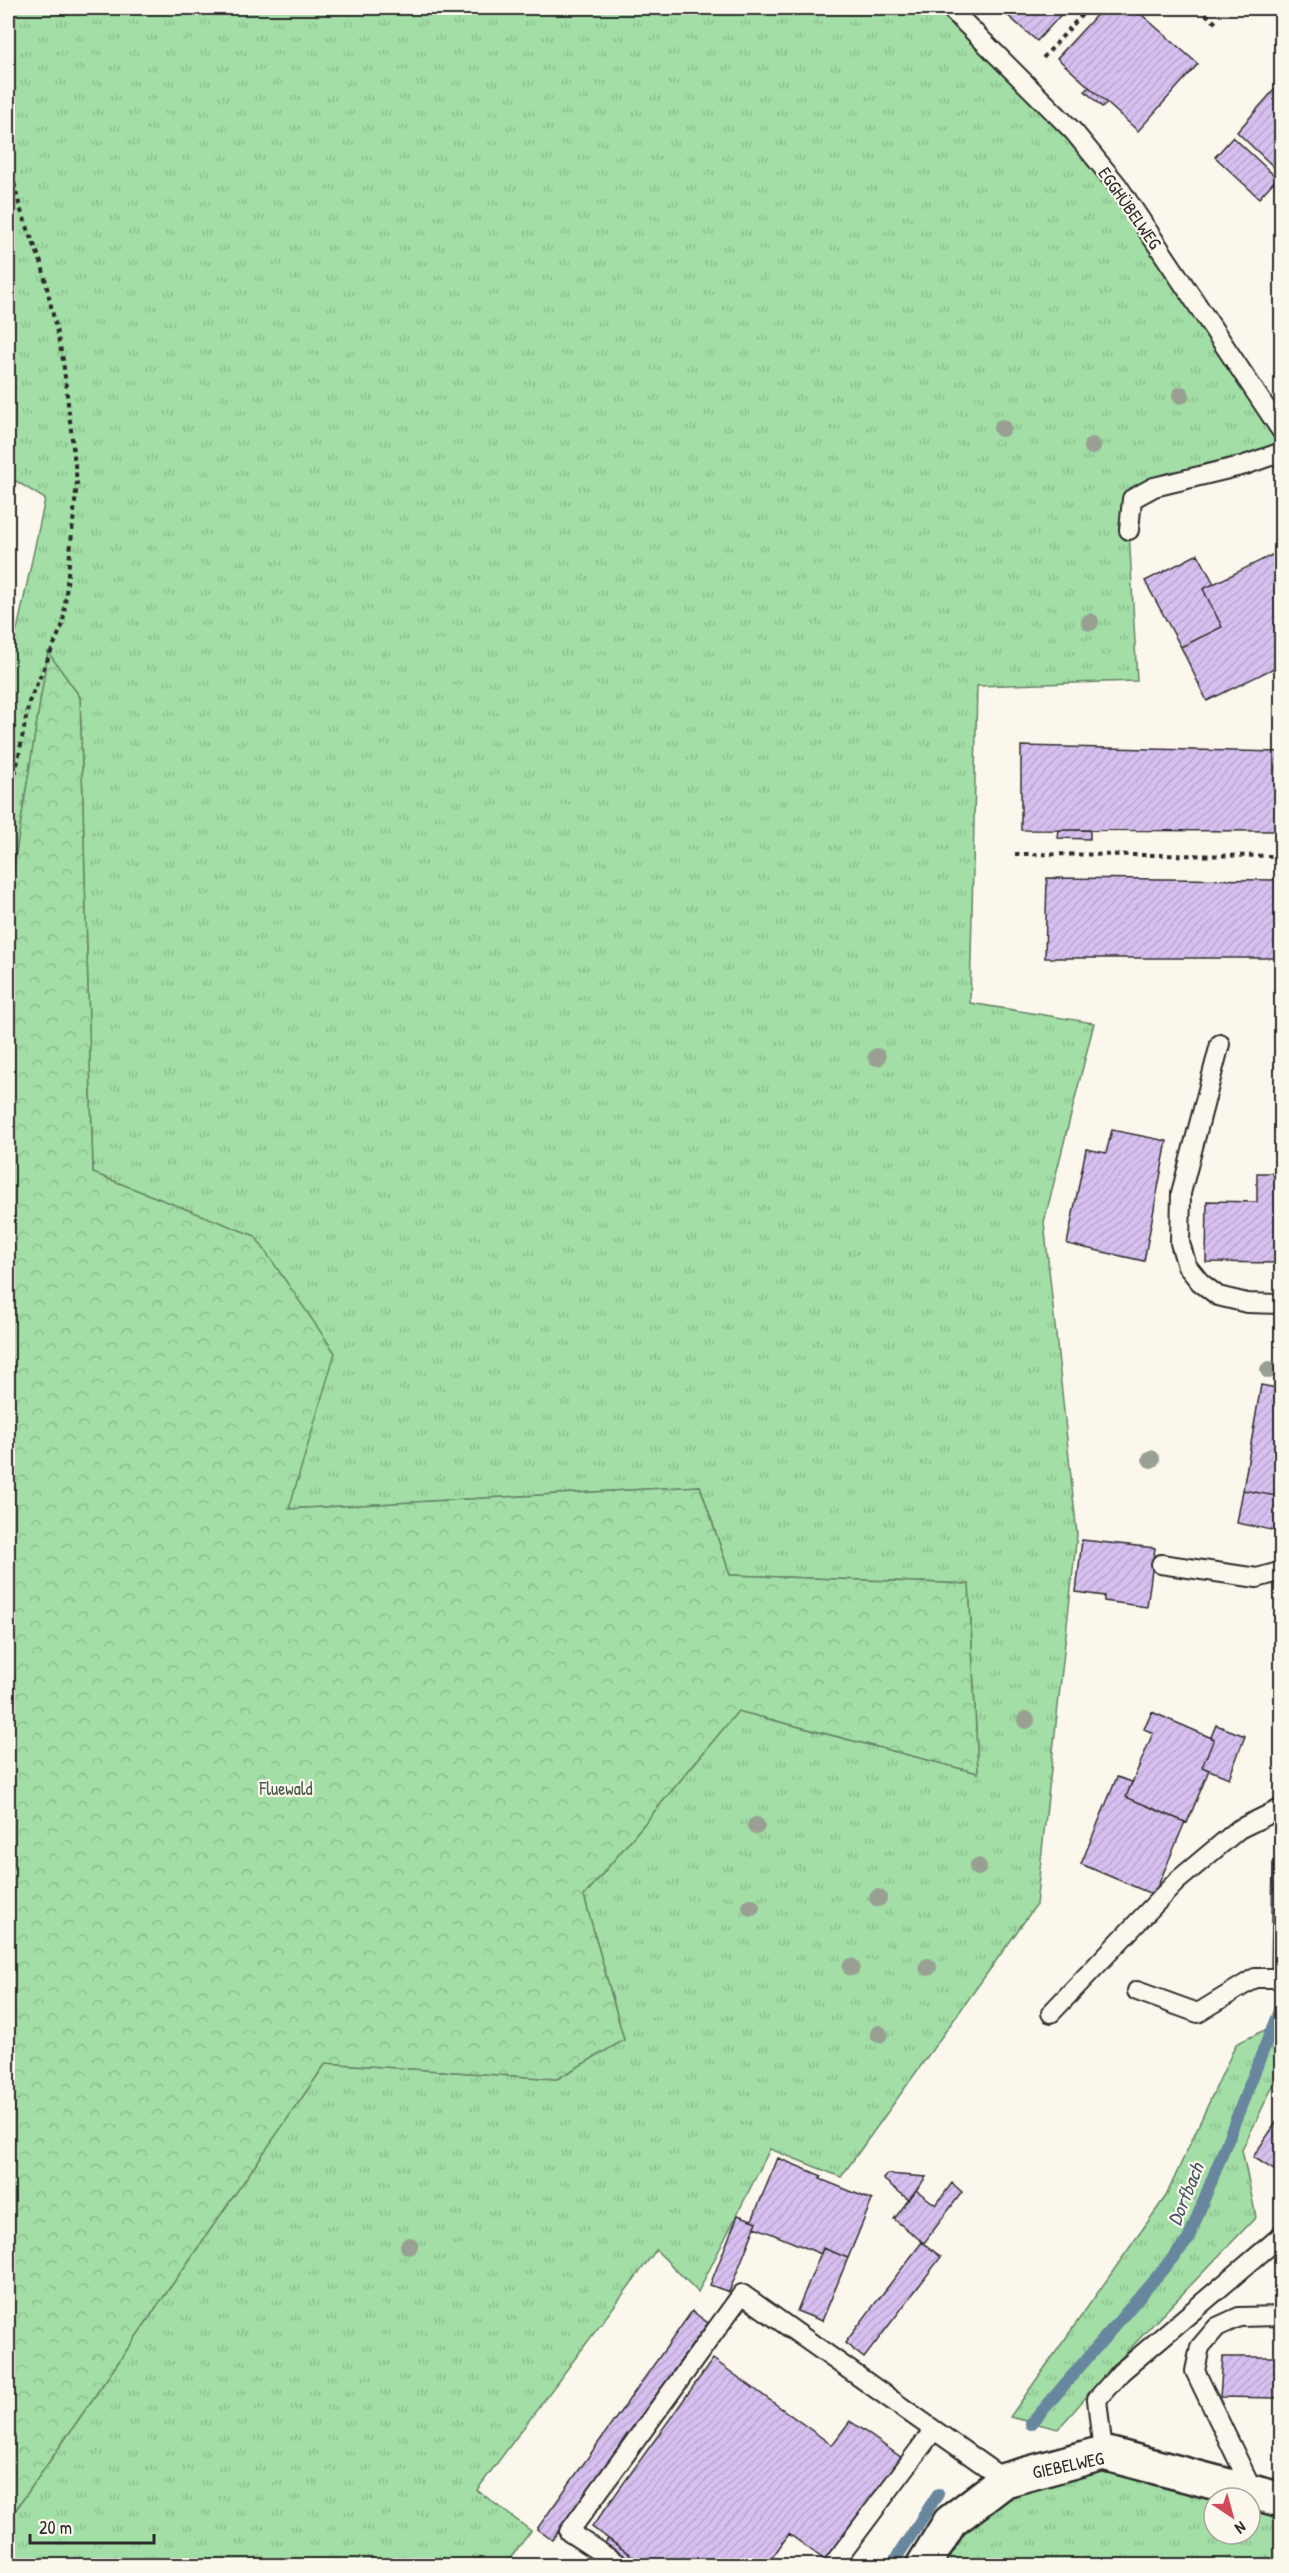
<svg xmlns="http://www.w3.org/2000/svg" width="1289" height="2573" font-family="'Patrick Hand',sans-serif">
  <defs>
    <pattern id="grass-tufts" width="24" height="20" patternUnits="userSpaceOnUse" patternTransform="scale(1.5)"><rect width="24" height="20" fill="#a2dea5"/><path d="M3 7l-1-3M5 7V3M7 7l1-3M15 17l-1-3M17 17v-4M19 17l1-3" fill="none" stroke="#8cbf8e"/></pattern>
    <pattern id="forest-crowns" width="20" height="18" patternUnits="userSpaceOnUse" patternTransform="scale(1.5)"><rect width="20" height="18" fill="#a2dea5"/><path d="M2 6a3 3 0 1 1 6 0M12 15a3 3 0 1 1 6 0" fill="none" stroke="#8cbf8e"/></pattern>
    <pattern id="building-hatch" width="6" height="6" patternUnits="userSpaceOnUse" patternTransform="scale(1.5)"><rect width="6" height="6" fill="#d7c0f0"/><path d="M-1 1l2-2M0 6l6-6M5 7l2-2" fill="none" stroke="#b9a5ce"/></pattern>
  </defs>
  <rect width="100%" height="100%" fill="#fbf7ec"/>
  <filter id="ink" filterUnits="userSpaceOnUse"><feTurbulence type="fractalNoise" baseFrequency=".0167" numOctaves="2"/><feDisplacementMap in="SourceGraphic" scale="12" xChannelSelector="R" yChannelSelector="G"/><feConvolveMatrix kernelMatrix="1 2 1 2 8 2 1 2 1" color-interpolation-filters="sRGB"/></filter>
  <g filter="url(#ink)">
    <path fill="url(#grass-tufts)" stroke="#668468" stroke-width="1.5" fill-rule="evenodd" d="M8,8H950L1074,132L1281,432V452L1132,499L1129,530L1137,681L977,686L970,1003L1094,1023L1044,1222L1077,1534L1036,1905L841,2177L770,2149L698,2292L656,2250L477,2490L531,2531L505,2565H8V2521L326,2063L557,2079L624,2040L584,1896L738,1711L978,1773L969,1584L730,1575L700,1486L289,1509L255,1236L93,1173L80,697L48,653L8,903V652L18,626L45,499L8,476Z
      M1281,2022V2069L1242,2150L1256,2217L1118,2361L1058,2429L1010,2417L1166,2196L1236,2044Z
      M1103,2453L1281,2500V2565L923,2566L950,2522ZM1214,2498H1250V2534H1214Z"/>
    <path fill="url(#forest-crowns)" stroke="#668468" stroke-width="1.5" d="M48,652L80,697L93,1173L255,1236L335,1353L289,1509L700,1486L730,1575L969,1584L978,1773L738,1711L584,1896L624,2040L557,2079L326,2063L8,2521V903Z"/>
    <g fill="none" stroke-linecap="round" stroke-linejoin="round">
      <path stroke="#67869e" stroke-width="12" d="M1031,2424L1188,2240L1282,2003
        M891,2566L938,2494"/>
    </g>
    <path fill="url(#building-hatch)" stroke="#2b2b2b" stroke-width="1.5" d="M999,8H1067L1037,41Z
      M1103,8H1134L1198,64L1138,131L1057,58Z
      M1282,81V167L1278,171L1237,132Z
      M1089,87L1107,103L1102,107L1085,91Z
      M1233,137L1277,178L1259,198L1215,157Z
      M1282,550V664L1207,701L1181,647L1222,627L1203,589Z
      M1198,554L1214,584L1203,589L1222,627L1181,647L1145,581Z
      M1021,746L1282,752V831L1021,830Z
      M1059,830H1090V839L1058,838Z
      M1047,878L1282,880V958H1045Z
      M1112,1130L1167,1141L1144,1261L1067,1244L1086,1149L1106,1153Z
      M1257,1173H1282V1263L1206,1262L1207,1201L1257,1202Z
      M1261,1385L1282,1389V1497L1243,1490Z
      M1243,1490L1282,1497V1532L1237,1523Z
      M1082,1540L1155,1548L1147,1607L1104,1601V1596L1076,1592Z
      M1152,1712L1214,1739L1202,1767L1209,1770L1187,1823L1126,1797L1153,1733L1144,1729Z
      M1216,1725L1245,1736L1229,1778L1202,1767L1214,1739L1211,1737Z
      M1117,1777L1132,1782L1126,1797L1185,1822L1154,1895L1081,1864Z
      M1273,1863H1282V1972H1271Z
      M1282,2114V2175L1253,2157Z
      M778,2158L822,2176L820,2179L872,2200L848,2258L823,2248L821,2254L755,2227L757,2222L752,2220Z
      M887,2174L926,2177L909,2200L883,2179Z
      M952,2183L962,2192L924,2243L894,2219L916,2190L936,2205Z
      M738,2215L757,2222L729,2292L710,2285Z
      M922,2242L941,2257L864,2358L845,2343Z
      M823,2248L848,2258L822,2321L797,2311Z
      M692,2311L708,2323L552,2540L537,2529Z
      M1280,2345H1282V2415H1280Z
      M1223,2357H1280V2398L1220,2397Z
      M713,2359L832,2445L850,2421L902,2458L829,2563L789,2534L766,2566H646L592,2527Z
      M608,2539L646,2566H634L604,2544Z"/>
    <g fill="none" stroke-linecap="round" stroke-linejoin="round">
      <defs>
        <path id="lane" d="M950,8L1074,132L1118,186L1282,432
          M1129,530L1132,499L1154,487L1245,465L1282,452
          M1220,1044L1181,1193L1180,1243L1187,1266L1200,1282L1218,1296L1247,1303L1282,1304
          M1161,1564L1257,1578L1282,1571
          M1137,1991L1198,2013L1255,1978H1282
          M1051,2013L1177,1881L1239,1829L1282,1808
          M1103,2453L1097,2399L1121,2372L1282,2235
          M1254,2493L1195,2371L1200,2347L1217,2327L1239,2317L1282,2316
          M621,2566L569,2532L742,2294L1005,2480
          M832,2566L933,2431"/>
        <path id="street" d="M923,2566L950,2522L1005,2480L1103,2453L1282,2500"/>
      </defs>
      <use href="#lane" stroke="#2b2b2b" stroke-width="22"/>
      <use href="#street" stroke="#2b2b2b" stroke-width="38"/>
      <path stroke="#2b2b2b" stroke-width="4" stroke-dasharray="4.5 4.5" stroke-linecap="butt" d="M1199,8L1218,25
        M1043,58L1088,8
        M8,157L20,208L42,265L63,360L77,482L63,624L29,702L8,813
        M1015,854L1282,856"/>
      <use href="#lane" stroke="#fbf7ec" stroke-width="18"/>
      <use href="#street" stroke="#fbf7ec" stroke-width="33"/>
    </g>
    <g fill="#99a093">
      <circle cx="1181" cy="395" r="9"/>
      <circle cx="1002" cy="428" r="9"/>
      <circle cx="1092" cy="446" r="9"/>
      <circle cx="1090" cy="622" r="9"/>
      <circle cx="877" cy="1057" r="9"/>
      <circle cx="1269" cy="1370" r="9"/>
      <circle cx="1151" cy="1459" r="9"/>
      <circle cx="1026" cy="1720" r="9"/>
      <circle cx="756" cy="1826" r="9"/>
      <circle cx="978" cy="1867" r="9"/>
      <circle cx="878" cy="1898" r="9"/>
      <circle cx="751" cy="1907" r="9"/>
      <circle cx="851" cy="1967" r="9"/>
      <circle cx="928" cy="1967" r="9"/>
      <circle cx="879" cy="2034" r="9"/>
      <circle cx="409" cy="2246" r="9"/>
    </g>
  </g>
  <g text-anchor="middle" dominant-baseline="central" stroke-width="4.5" stroke-linejoin="round" paint-order="stroke">
    <g font-size="18" fill="#2b2b2b" stroke="#fbf7ec">
      <text transform="translate(1130 208) rotate(55)">EGGHÜBELWEG</text>
      <text transform="translate(1068 2465) rotate(-12)">GIEBELWEG</text>
    </g>
    <g font-size="18" fill="#49584a" stroke="#fbf7ec">
      <text x="286" y="1788">Fluewald</text>
    </g>
    <g font-size="20" font-style="italic" fill="#495865" stroke="#fbf7ec">
      <text transform="translate(1185 2194) rotate(-68)">Dorfbach</text>
    </g>
  </g>
  <rect width="1289" height="2573" fill="none" stroke="#fbf7ec" stroke-width="30"/>
  <rect x="15" y="15" width="1259" height="2543" fill="none" stroke="#2b2b2b" stroke-width="2" filter="url(#ink)"/>
  <g transform="translate(1232 2516) rotate(144)"><circle r="28" fill="#fbf7ec" stroke="#a8a59f" stroke-width="1.5"/>
  <path d="M0-4.5L10 22L0 15L-10 22Z" fill="#d1495b"/>
  <text y="-9" font-size="16" font-weight="bold" text-anchor="middle" fill="#2b2b2b">N</text>
  </g>
  <path d="M30 2534v9h124v-9" fill="none" stroke="#2b2b2b" stroke-width="3"/>
  <text x="39" y="2534" font-size="18" fill="#2b2b2b" stroke="#fbf7ec" stroke-width="4.5" paint-order="stroke">20 m</text>
</svg>
